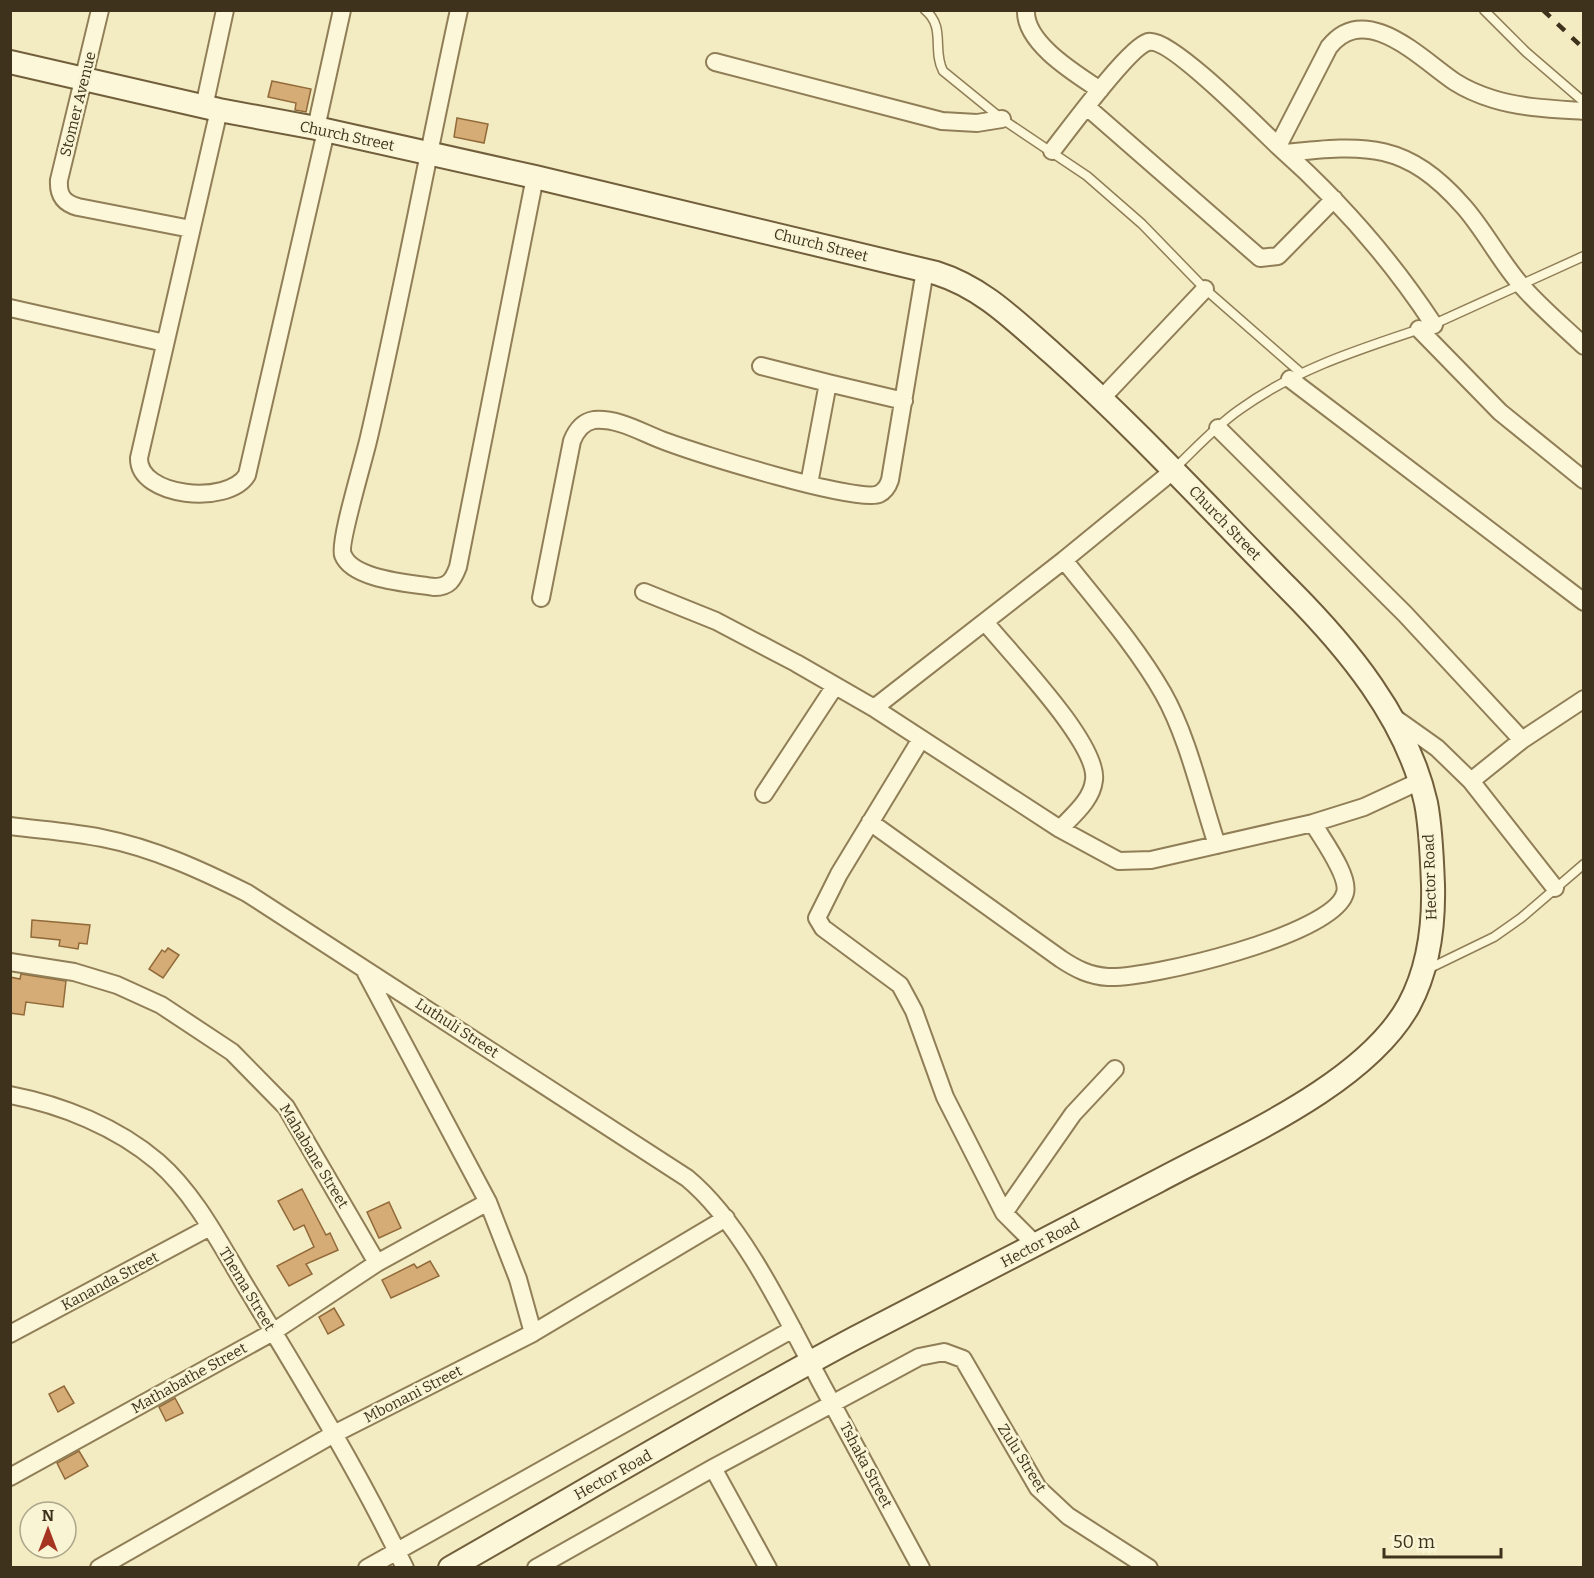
<svg xmlns="http://www.w3.org/2000/svg" width="1594" height="1578" font-family="Bitter,serif">
  <rect width="100%" height="100%" fill="#f3ecc3"/>
  <path fill="#d5ac75" stroke="#926a3a" stroke-width="1.5" d="M272,81L311,89L306,112L295,110L296,103L268,97Z
    M457,118L488,124L484,143L454,137Z
    M32,920L90,925L87,944L79,943L78,949L59,946L60,940L31,937Z
    M168,948L179,955L163,978L149,969L162,950L165,952Z
    M21,974L66,981L63,1007L26,1002L24,1015L10,1013V977L20,979Z
    M302,1189L326,1235L330,1233L338,1250L306,1264L312,1274L289,1286L277,1266L314,1247L304,1225L294,1230L278,1201Z
    M389,1202L401,1228L379,1238L367,1212Z
    M430,1261L439,1276L391,1298L382,1280L414,1264L417,1268Z
    M334,1308L344,1325L328,1334L319,1317Z
    M64,1386L74,1403L58,1412L49,1394Z
    M175,1398L183,1413L166,1421L159,1407Z
    M79,1451L88,1466L65,1479L57,1463Z"/>
  <g fill="none" stroke-linecap="round" stroke-linejoin="round">
    <defs>
      <path id="lane" d="M925,10C946,27 932,50 943,71L1002,119L1087,176L1142,224L1205,289L1301,373
        M1484,10L1526,52L1584,102
        M1432,325L1584,256
        M1174,469C1195,449 1216,426 1239,410C1294,370 1357,350 1420,329
        M1426,970L1494,937L1521,918L1584,864"/>
      <path id="street" d="M100,10L59,180C58,195 63,203 78,207L191,229
        M459,10C428,152 402,295 369,437C365,456 338,544 343,555C353,580 410,583 434,587C449,587 453,580 458,567L535,177
        M1026,10C1024,43 1076,74 1100,90
        M715,62L942,121L977,123L1002,119
        M204,107L225,10
        M1087,107L1260,258L1278,256L1334,199
        M219,110L139,458C138,497 228,506 247,475L326,131
        M316,128L342,10
        M1052,151C1067,132 1129,47 1148,42C1170,37 1259,128 1278,146
        M1286,153C1367,144 1407,142 1464,207C1485,231 1500,261 1521,285C1540,307 1563,326 1584,346
        M10,308L165,343
        M1434,325C1390,258 1338,199 1278,146L1329,47C1366,0 1422,60 1455,82C1466,89 1480,95 1493,99C1522,108 1553,109 1584,111
        M1419,329L1500,412L1584,480
        M761,366L828,383
        M1290,379L1584,602
        M1102,398L1205,289
        M1218,428L1405,614L1522,740
        M809,484L828,383L904,401
        M1064,560C1098,603 1136,646 1163,693C1188,737 1201,797 1217,845
        M644,592L716,621L796,663L874,708L1060,829L1119,861L1151,860L1313,823L1364,807L1420,781
        M541,598L572,441C576,431 582,422 594,420C620,418 644,434 667,442C697,453 858,504 879,494C885,491 888,486 890,480L925,270
        M985,622C1010,653 1099,744 1094,780C1092,800 1073,815 1060,829
        M874,708L1064,560L1174,470
        M1392,716L1437,748L1471,781L1555,888
        M921,739L839,874L817,918L823,928L900,985L914,1011L945,1097L1004,1213L1036,1245
        M1471,781L1522,740L1584,699
        M764,794L835,686
        M870,822L1061,959C1076,969 1090,976 1108,977C1149,979 1334,935 1345,893C1350,876 1322,839 1313,823
        M10,826C41,830 72,832 102,838C153,848 201,870 247,893L687,1178C743,1224 787,1319 821,1383C854,1445 888,1506 921,1568
        M10,962L74,972L117,985L161,1005L232,1052L286,1107L377,1263
        M366,973L488,1202L518,1279L533,1333
        M10,1095C62,1105 117,1127 158,1162C198,1197 223,1250 251,1295C305,1384 360,1474 405,1568
        M1004,1213L1073,1114L1115,1069
        M10,1334L210,1227
        M713,1468L768,1568
        M10,1477L273,1332L377,1263L488,1202
        M99,1568L332,1435L533,1333L726,1218
        M367,1568L793,1329
        M536,1568L713,1468L919,1357L944,1352L963,1359L1038,1488L1068,1516L1149,1568"/>
      <path id="secondary" d="M10,62L219,110L316,128L535,177L936,273C984,288 1016,322 1053,354C1136,428 1210,509 1288,588C1347,647 1407,719 1426,803C1431,829 1432,858 1433,885C1434,926 1429,968 1409,1005C1365,1085 1236,1139 1158,1181C1057,1234 956,1285 855,1338C718,1411 585,1491 450,1568"/>
    </defs>
    <use href="#lane" stroke="#907e57" stroke-width="11"/>
    <use href="#street" stroke="#907e57" stroke-width="20"/>
    <use href="#secondary" stroke="#715e3b" stroke-width="26"/>
    <use href="#lane" stroke="#fcf7d8" stroke-width="8"/>
    <use href="#street" stroke="#fcf7d8" stroke-width="16"/>
    <use href="#secondary" stroke="#fcf7d8" stroke-width="22"/>
    <path stroke="#3e321d" stroke-width="4.5" stroke-dasharray="10 10" stroke-linecap="butt" d="M1543,10L1584,49"/>
  </g>
  <g text-anchor="middle" dominant-baseline="central" stroke-width="5" stroke-linejoin="round" paint-order="stroke">
    <g font-size="15" fill="#3e321d" stroke="#f9f4d4">
      <text transform="translate(78 104) rotate(-76)">Stomer Avenue</text>
      <text transform="translate(347 136) rotate(12)">Church Street</text>
      <text transform="translate(821 245) rotate(14)">Church Street</text>
      <text transform="translate(1225 523) rotate(46)">Church Street</text>
      <text transform="translate(1430 877) rotate(-92)">Hector Road</text>
      <text transform="translate(457 1028) rotate(33)">Luthuli Street</text>
      <text transform="translate(314 1156) rotate(59)">Mahabane Street</text>
      <text transform="translate(1040 1243) rotate(-28)">Hector Road</text>
      <text transform="translate(110 1281) rotate(-28)">Kananda Street</text>
      <text transform="translate(247 1289) rotate(59)">Thema Street</text>
      <text transform="translate(189 1378) rotate(-29)">Mathabathe Street</text>
      <text transform="translate(413 1394) rotate(-27)">Mbonani Street</text>
      <text transform="translate(1022 1458) rotate(58)">Zulu Street</text>
      <text transform="translate(866 1465) rotate(62)">Tshaka Street</text>
      <text transform="translate(613 1475) rotate(-29)">Hector Road</text>
    </g>
  </g>
  <rect width="1594" height="1578" fill="none" stroke="#3e321d" stroke-width="24"/>
  <g transform="translate(48 1530)"><circle r="28" fill="#f9f4d4" stroke="#aea68b" stroke-width="1.5"/>
  <path d="M0-4.5L10 22L0 15L-10 22Z" fill="#a53421"/>
  <text y="-9" font-size="16" font-weight="bold" text-anchor="middle" fill="#3e321d">N</text>
  </g>
  <path d="M1384 1548v9h117v-9" fill="none" stroke="#3e321d" stroke-width="3"/>
  <text x="1393" y="1548" font-size="18" fill="#3e321d" stroke="#f9f4d4" stroke-width="4.5" paint-order="stroke">50 m</text>
</svg>
